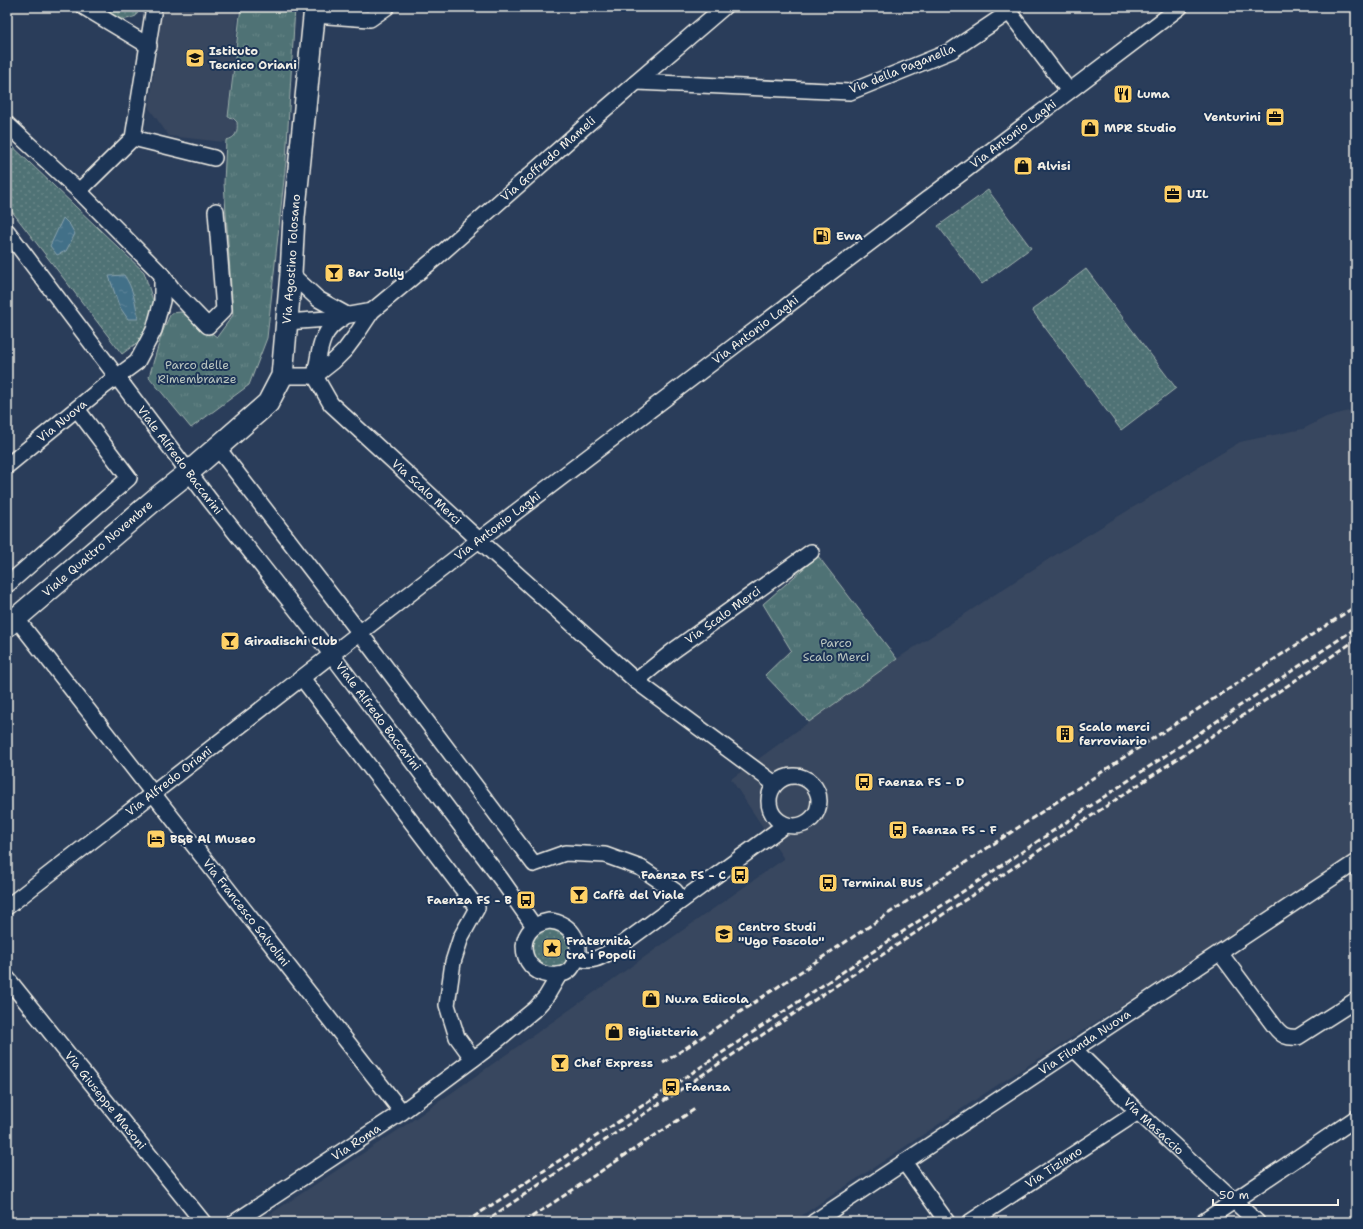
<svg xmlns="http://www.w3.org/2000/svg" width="1363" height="1229" font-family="'Shantell Sans',sans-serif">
  <defs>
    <pattern id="grass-dots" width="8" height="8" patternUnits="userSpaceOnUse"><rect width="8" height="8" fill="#4f7274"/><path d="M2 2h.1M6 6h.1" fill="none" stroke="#698788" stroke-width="1.8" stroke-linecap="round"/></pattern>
    <pattern id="park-tufts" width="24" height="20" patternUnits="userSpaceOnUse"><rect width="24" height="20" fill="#4f7274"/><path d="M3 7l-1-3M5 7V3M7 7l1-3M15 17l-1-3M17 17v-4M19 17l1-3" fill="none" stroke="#698788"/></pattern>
    <pattern id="water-ripples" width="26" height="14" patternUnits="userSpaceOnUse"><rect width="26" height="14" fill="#436f88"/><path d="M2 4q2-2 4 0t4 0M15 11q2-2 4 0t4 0" fill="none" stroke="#5f8499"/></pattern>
  </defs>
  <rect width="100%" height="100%" fill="#2a3d5a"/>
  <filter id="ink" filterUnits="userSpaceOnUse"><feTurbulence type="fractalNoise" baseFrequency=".025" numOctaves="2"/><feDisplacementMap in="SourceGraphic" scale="8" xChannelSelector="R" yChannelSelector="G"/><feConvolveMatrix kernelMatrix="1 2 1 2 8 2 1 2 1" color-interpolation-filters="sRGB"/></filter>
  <g filter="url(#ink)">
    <path fill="#39475e" d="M163,7H239L227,118L232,119L236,123V130L234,135L225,140L224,142L169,136L149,108Z
      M1356,409V851L1231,936L999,1084L792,1222H258L403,1127L784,859L731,779L883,668L1052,557L1240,442L1303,429L1326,417Z"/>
    <path fill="url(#grass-dots)" stroke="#a2b2ae" d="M96,7H140L136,16C117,24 112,17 96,7Z
      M7,141L144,272L154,304L142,339L122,354L7,205Z
      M988,190L1031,248L982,284L938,226Z
      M1086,269L1176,388L1121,430L1032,310Z
      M531 949a20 20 0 1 1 40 0a20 20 0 1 1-40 0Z"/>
    <path fill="url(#park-tufts)" stroke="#a2b2ae" d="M241,7H295L286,161L267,338L249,385L191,428L149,377L162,333L171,313L181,312L217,337L233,315L224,183L226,140C236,138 238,132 237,122L233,118L228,117Z
      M818,556L897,659L809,722L765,675L791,650L763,604Z"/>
    <path fill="url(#water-ripples)" stroke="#8aa3ae" d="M63,218L70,225L75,234L66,251L57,255L50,246Z
      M124,275C133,288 136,303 138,319H128L119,306L109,276Z"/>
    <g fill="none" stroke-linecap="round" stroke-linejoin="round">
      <defs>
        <g id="minor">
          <path d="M84,7L149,46"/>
          <path d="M314,15L370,19L387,7"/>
          <path d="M637,82L850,92L951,51L1009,12L1069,91"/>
          <path d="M7,124L79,191L162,275V301L154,330L137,362L103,387L7,466"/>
          <path d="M133,138L214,158"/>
          <path d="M79,191L133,138L154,7"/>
          <path id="s1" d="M7,231L209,499L332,655L501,879L534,926"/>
          <path d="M291,274L318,299L347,315"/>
          <path d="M162,275L174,291L208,326L224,310L216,211"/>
          <path d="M287,322L327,319L372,311"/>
          <path id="s2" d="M282,376H315L334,361L345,350L354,338L372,311L437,257L583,128L724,7"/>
          <path id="s3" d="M315,376L331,404L479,540L636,681L775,784"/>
          <path d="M315,376C320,351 319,331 343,318"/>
          <path d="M217,447L360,633L534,864L565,853L605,855L641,868L675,891L682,900"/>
          <path d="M7,585L129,478L77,409"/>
          <path id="s4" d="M16,618L402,1112"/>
          <path d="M302,678L477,908L461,937L453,962L447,1005L457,1037L473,1059"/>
          <path id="s5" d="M636,681L673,651L811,552"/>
          <circle cx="794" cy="801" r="25"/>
          <path id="s6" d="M7,907L479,540L1180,7"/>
          <path d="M549,921C572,922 587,947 572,967C569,972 562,975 557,975C520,979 510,927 549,921Z"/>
          <path d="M1220,953L1275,1027C1282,1036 1287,1038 1298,1037L1356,1000"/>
          <path d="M577,957C592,965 604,955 617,948L785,825"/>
          <path id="s7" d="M7,978L203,1222"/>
          <path id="s8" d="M1074,1049L1138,1112L1234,1201L1257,1222"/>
          <path d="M904,1162L947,1222"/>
          <path id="s9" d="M235,1222L402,1112L484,1051L535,1009L546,997L559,975"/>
          <path id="s10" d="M814,1222L1356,862"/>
          <path id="s11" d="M970,1222L1138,1112"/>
          <path d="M1203,1222L1356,1118"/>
        </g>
        <g id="secondary">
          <path id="s12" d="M7,626L159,496L189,472L268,403L282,376L291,274L294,217L300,159L315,7"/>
        </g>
      </defs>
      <use href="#minor" stroke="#f4f1e8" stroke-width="18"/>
      <use href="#secondary" stroke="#f4f1e8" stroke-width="24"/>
      <use href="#minor" stroke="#1d3557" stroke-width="15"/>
      <use href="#secondary" stroke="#1d3557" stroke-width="21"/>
      <path stroke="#f4f1e8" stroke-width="3" stroke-dasharray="6 3" stroke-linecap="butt" d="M663,1063L1126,756L1356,606
        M466,1222L677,1083L1356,628
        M484,1222C773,1026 1065,834 1356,640
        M524,1222L695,1109"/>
    </g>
  </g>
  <defs>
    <symbol id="school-square" viewBox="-11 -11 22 22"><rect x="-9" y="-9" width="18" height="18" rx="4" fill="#ffd166" stroke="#1d3557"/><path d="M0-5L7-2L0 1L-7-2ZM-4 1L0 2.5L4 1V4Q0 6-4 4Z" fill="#111"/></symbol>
    <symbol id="restaurant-square" viewBox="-11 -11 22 22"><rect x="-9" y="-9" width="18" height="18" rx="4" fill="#ffd166" stroke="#1d3557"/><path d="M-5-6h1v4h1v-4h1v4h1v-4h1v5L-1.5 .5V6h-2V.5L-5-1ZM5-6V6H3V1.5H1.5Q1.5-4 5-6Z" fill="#111"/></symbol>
    <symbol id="office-square" viewBox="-11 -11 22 22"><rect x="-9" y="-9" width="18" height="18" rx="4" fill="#ffd166" stroke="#1d3557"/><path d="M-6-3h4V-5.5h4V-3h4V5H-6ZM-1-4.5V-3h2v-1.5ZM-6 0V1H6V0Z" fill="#111"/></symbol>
    <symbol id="shop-square" viewBox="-11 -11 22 22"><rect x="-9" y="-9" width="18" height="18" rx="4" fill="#ffd166" stroke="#1d3557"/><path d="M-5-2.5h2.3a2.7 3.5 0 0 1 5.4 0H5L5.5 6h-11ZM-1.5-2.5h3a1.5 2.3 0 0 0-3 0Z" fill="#111"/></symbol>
    <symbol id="fuel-square" viewBox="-11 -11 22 22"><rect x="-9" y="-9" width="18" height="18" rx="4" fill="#ffd166" stroke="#1d3557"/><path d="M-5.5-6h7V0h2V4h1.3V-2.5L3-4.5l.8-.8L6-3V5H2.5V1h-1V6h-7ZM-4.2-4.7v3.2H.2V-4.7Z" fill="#111"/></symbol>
    <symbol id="bar-square" viewBox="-11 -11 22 22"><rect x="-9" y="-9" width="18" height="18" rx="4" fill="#ffd166" stroke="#1d3557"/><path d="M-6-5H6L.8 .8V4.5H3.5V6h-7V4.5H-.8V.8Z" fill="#111"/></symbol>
    <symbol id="building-square" viewBox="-11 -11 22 22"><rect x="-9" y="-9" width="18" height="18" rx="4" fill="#ffd166" stroke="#1d3557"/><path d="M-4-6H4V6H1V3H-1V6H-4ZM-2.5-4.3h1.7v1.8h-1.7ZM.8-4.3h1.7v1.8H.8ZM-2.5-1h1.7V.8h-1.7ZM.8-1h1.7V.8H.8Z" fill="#111"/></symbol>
    <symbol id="bus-square" viewBox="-11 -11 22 22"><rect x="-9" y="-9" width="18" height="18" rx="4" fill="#ffd166" stroke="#1d3557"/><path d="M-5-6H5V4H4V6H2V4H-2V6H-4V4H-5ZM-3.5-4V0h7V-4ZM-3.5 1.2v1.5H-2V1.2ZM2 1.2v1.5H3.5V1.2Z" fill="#111"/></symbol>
    <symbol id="hotel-square" viewBox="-11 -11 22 22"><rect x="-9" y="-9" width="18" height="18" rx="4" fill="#ffd166" stroke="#1d3557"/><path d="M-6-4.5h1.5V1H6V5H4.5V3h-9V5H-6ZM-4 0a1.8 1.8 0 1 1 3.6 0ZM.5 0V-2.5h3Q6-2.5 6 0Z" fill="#111"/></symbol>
    <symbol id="sight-square" viewBox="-11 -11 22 22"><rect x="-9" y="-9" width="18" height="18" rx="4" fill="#ffd166" stroke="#1d3557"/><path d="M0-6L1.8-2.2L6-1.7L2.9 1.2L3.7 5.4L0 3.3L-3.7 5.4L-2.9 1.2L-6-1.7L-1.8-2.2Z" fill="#111"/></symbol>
    <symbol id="station-square" viewBox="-11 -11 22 22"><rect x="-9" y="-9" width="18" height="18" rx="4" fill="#ffd166" stroke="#1d3557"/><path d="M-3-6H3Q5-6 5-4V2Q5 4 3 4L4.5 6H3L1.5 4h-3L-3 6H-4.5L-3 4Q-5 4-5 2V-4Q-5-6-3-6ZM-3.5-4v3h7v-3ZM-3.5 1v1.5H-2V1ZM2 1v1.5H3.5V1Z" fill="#111"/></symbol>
  </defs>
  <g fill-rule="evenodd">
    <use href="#school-square" x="184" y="47" width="22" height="22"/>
    <use href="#restaurant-square" x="1112" y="83" width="22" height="22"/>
    <use href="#office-square" x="1264" y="106" width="22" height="22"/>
    <use href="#shop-square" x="1079" y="117" width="22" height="22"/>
    <use href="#shop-square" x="1012" y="155" width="22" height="22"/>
    <use href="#office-square" x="1162" y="183" width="22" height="22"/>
    <use href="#fuel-square" x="811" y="225" width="22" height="22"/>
    <use href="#bar-square" x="323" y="262" width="22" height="22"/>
    <use href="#bar-square" x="219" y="630" width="22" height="22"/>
    <use href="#building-square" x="1054" y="723" width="22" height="22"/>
    <use href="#bus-square" x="853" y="771" width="22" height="22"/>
    <use href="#bus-square" x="887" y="819" width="22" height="22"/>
    <use href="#hotel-square" x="145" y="828" width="22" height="22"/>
    <use href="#bus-square" x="729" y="864" width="22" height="22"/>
    <use href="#bus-square" x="817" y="872" width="22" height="22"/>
    <use href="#bar-square" x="568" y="884" width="22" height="22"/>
    <use href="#bus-square" x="515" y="889" width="22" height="22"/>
    <use href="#school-square" x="713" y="923" width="22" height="22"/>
    <use href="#sight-square" x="541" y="937" width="22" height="22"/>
    <use href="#shop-square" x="640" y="988" width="22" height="22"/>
    <use href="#shop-square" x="603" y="1021" width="22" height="22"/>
    <use href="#bar-square" x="549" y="1052" width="22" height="22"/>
    <use href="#station-square" x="660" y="1076" width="22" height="22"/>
  </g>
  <g text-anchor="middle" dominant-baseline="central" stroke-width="4" stroke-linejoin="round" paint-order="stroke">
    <g font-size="12" font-weight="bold" fill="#f4f1e8" stroke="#1d3557" text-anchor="start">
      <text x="209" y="51">Istituto<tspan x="209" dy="14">Tecnico Oriani</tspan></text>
      <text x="1137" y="94">Luma</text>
      <text x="1261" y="117" text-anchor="end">Venturini</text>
      <text x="1104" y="128">MPR Studio</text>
      <text x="1037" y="166">Alvisi</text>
      <text x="1187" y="194">UIL</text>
      <text x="836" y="236">Ewa</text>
      <text x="348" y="273">Bar Jolly</text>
      <text x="244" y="641">Giradischi Club</text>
      <text x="1079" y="727">Scalo merci<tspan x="1079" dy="14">ferroviario</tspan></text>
      <text x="878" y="782">Faenza FS - D</text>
      <text x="912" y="830">Faenza FS - F</text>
      <text x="170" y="839">B&amp;B Al Museo</text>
      <text x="726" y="875" text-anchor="end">Faenza FS - C</text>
      <text x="842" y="883">Terminal BUS</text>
      <text x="593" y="895">Caffè del Viale</text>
      <text x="512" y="900" text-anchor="end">Faenza FS - B</text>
      <text x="738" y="927">Centro Studi<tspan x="738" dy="14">"Ugo Foscolo"</tspan></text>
      <text x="566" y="941">Fraternità<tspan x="566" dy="14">tra i Popoli</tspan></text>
      <text x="665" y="999">Nu.ra Edicola</text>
      <text x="628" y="1032">Biglietteria</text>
      <text x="574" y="1063">Chef Express</text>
      <text x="685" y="1087">Faenza</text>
    </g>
    <g font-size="12" fill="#f4f1e8" stroke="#1d3557">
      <text transform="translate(902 69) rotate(-22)">Via della Paganella</text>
      <text stroke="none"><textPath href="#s6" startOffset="1269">Via Antonio Laghi</textPath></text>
      <text stroke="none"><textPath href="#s2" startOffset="353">Via Goffredo Mameli</textPath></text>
      <text stroke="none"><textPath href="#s12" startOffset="491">Via Agostino Tolosano</textPath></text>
      <text stroke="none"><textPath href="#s6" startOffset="945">Via Antonio Laghi</textPath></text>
      <text transform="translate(62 421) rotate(-39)">Via Nuova</text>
      <text stroke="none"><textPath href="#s1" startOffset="287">Viale Alfredo Baccarini</textPath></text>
      <text stroke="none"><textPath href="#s3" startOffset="162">Via Scalo Merci</textPath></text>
      <text stroke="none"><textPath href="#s6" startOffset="621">Via Antonio Laghi</textPath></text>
      <text stroke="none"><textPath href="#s12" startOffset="119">Viale Quattro Novembre</textPath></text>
      <text stroke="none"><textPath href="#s5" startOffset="109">Via Scalo Merci</textPath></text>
      <text stroke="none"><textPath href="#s1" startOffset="611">Viale Alfredo Baccarini</textPath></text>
      <text stroke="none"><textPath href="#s6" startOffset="205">Via Alfredo Oriani</textPath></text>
      <text stroke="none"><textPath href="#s4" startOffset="374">Via Francesco Salvolini</textPath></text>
      <text stroke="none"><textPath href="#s10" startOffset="325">Via Filanda Nuova</textPath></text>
      <text stroke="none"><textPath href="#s7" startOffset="157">Via Giuseppe Masoni</textPath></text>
      <text stroke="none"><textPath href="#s8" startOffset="111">Via Masaccio</textPath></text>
      <text stroke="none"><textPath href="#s9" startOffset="145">Via Roma</textPath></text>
      <text stroke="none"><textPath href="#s11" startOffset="100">Via Tiziano</textPath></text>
    </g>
    <g font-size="12" fill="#bac5bf" stroke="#1d3557">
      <text x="197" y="365">Parco delle<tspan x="197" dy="14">Rimembranze</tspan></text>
      <text x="836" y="643">Parco<tspan x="836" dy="14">Scalo Merci</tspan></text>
    </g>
  </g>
  <rect width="1363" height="1229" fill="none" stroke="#1d3557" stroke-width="24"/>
  <rect x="12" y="12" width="1339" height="1205" fill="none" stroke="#f4f1e8" stroke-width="1.5" filter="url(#ink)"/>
  <path d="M1213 1199v6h125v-6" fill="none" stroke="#f4f1e8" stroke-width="2"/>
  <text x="1219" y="1199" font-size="12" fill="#f4f1e8" stroke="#1d3557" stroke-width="3" paint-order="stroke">50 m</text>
</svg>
